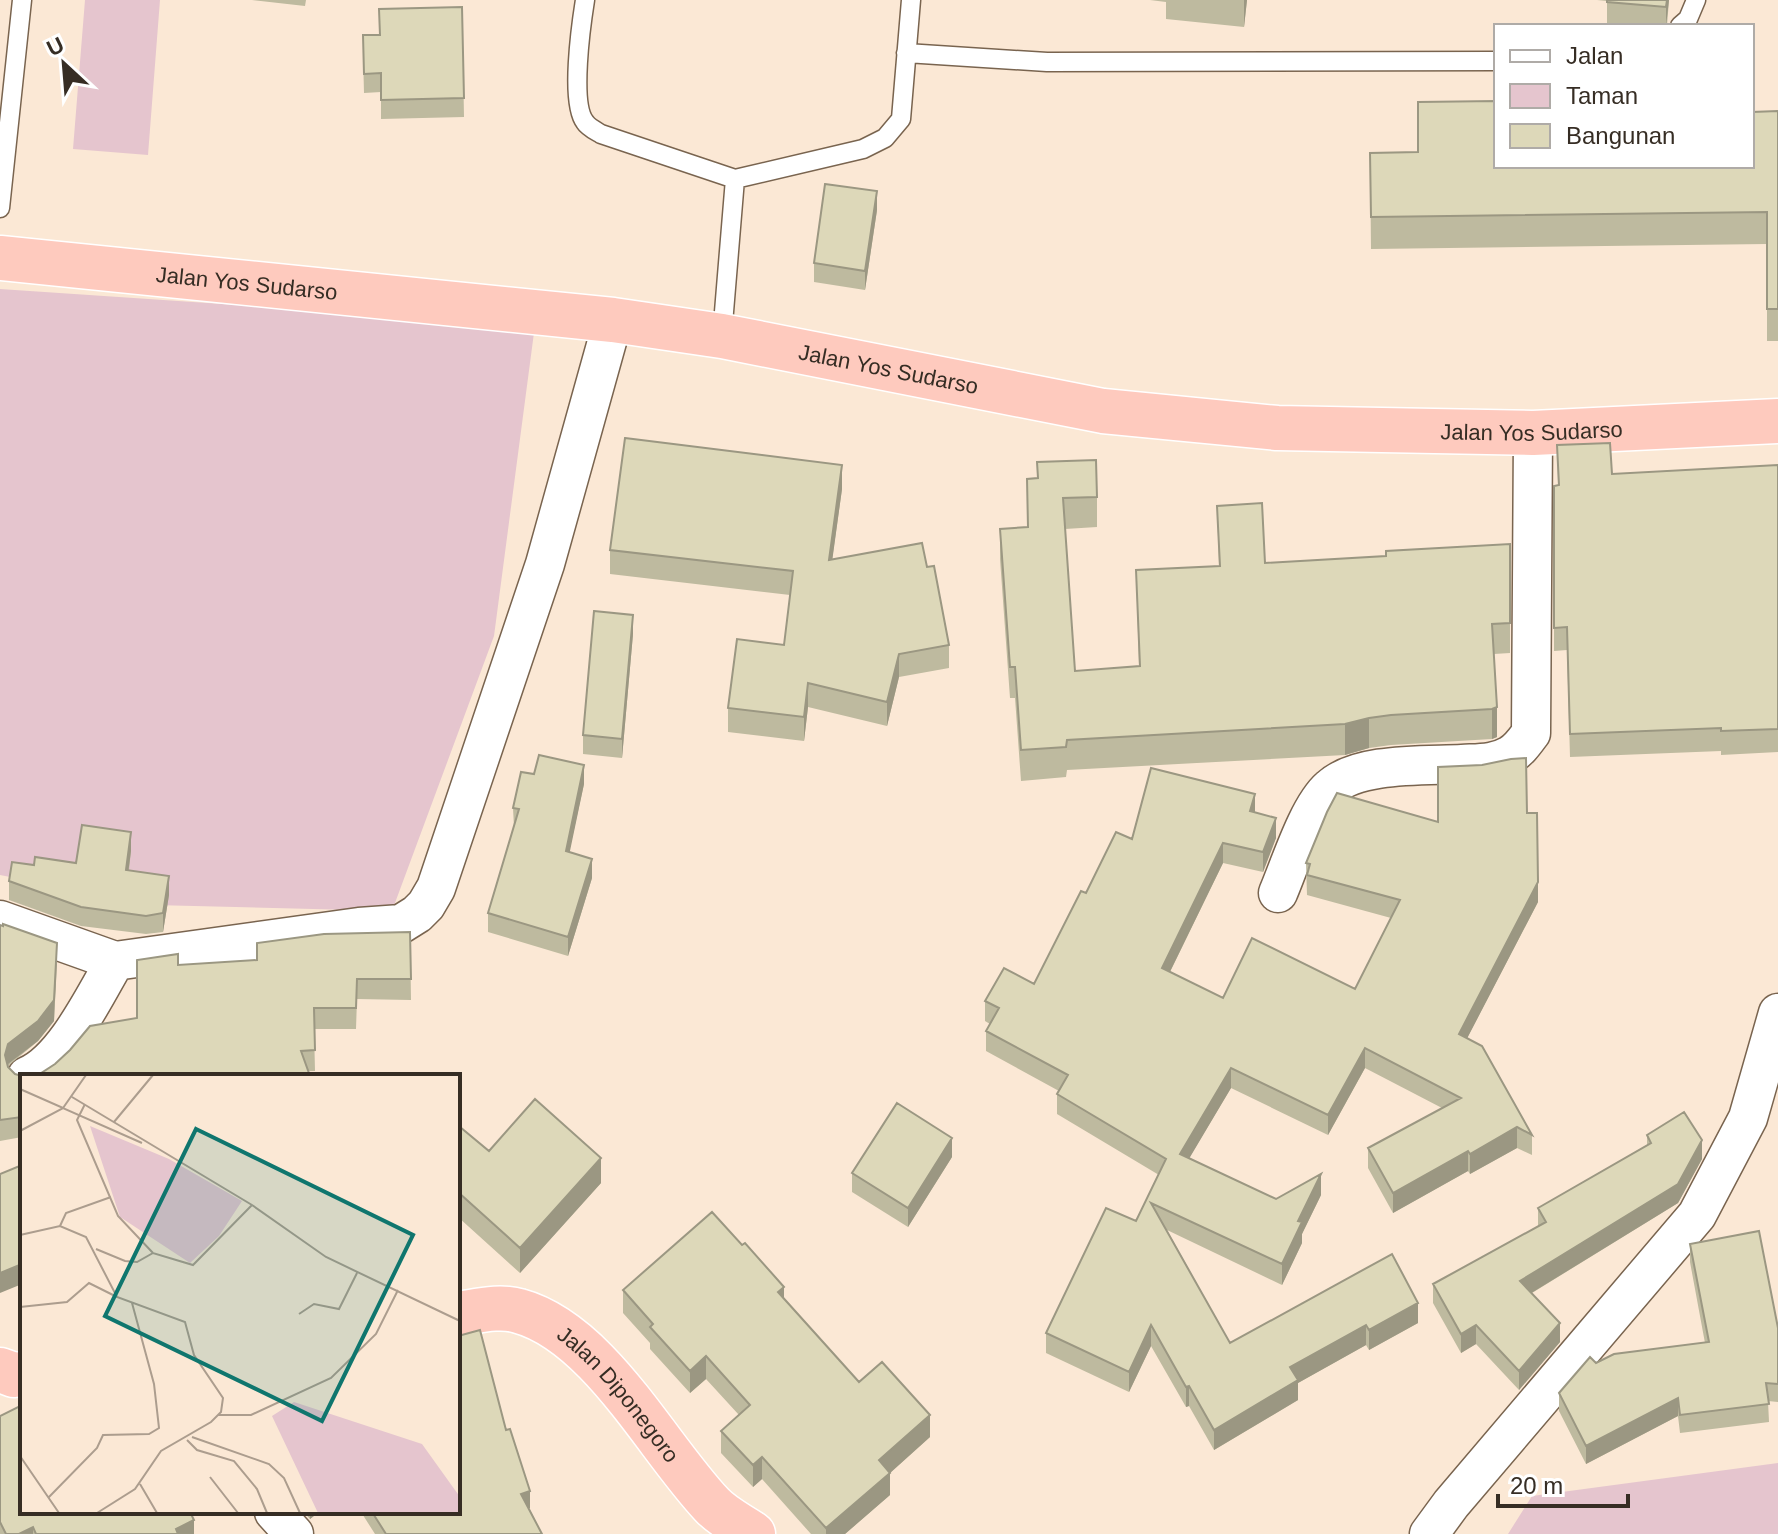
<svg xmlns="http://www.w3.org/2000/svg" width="1778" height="1534" font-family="Arial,sans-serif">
  <rect width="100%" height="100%" fill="#fbe8d5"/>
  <path fill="#e5c5ce" d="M85,0H160L148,155L73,149Z
    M0,289L535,325L494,636L392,911L153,905L0,875Z
    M1778,1463V1534H1508L1532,1496Z"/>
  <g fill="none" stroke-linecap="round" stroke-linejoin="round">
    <defs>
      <path id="service" d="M585,0C581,25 570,103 585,122C588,127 596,131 601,134L735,179L863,149L885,138L901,119L911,0
        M1680,26L1688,19L1696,0
        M906,53L1047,62L1496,61
        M0,208L22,0
        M722,336L735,179"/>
      <path id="minor" d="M1278,893C1290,865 1308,807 1330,788C1358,762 1424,766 1462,764C1478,763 1495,764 1510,755C1519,750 1525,741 1531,733L1533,433
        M0,920L115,961
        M27,1076C64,1061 95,995 115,961L359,927L401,924L417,914L426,905L436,888L545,564L613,320
        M274,1512L294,1534
        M1429,1534L1451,1504L1697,1215L1748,1118L1778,1013"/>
      <g id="trunk">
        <path id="s1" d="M0,258L613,320L722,336L1103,411L1277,428L1533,433L1778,421"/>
        <path id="s2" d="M458,1314C478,1311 500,1305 519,1311C599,1333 657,1447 712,1505C723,1517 740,1525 753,1534"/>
        <path d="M0,1370L14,1375L22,1374"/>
      </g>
    </defs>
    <use href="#service" stroke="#79644f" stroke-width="21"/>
    <use href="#minor" stroke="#79644f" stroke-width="41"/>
    <use href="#trunk" stroke="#fff" stroke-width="47"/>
    <use href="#service" stroke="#fff" stroke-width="18"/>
    <use href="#minor" stroke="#fff" stroke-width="38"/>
    <use href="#trunk" stroke="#fecabe" stroke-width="44"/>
  </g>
  <path fill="#beba9f" d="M252,0H306L305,6Z
    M1150,0H1247L1244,27L1166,19V2Z
    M1597,0H1669L1667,26H1607V1Z
    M462,7L464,117L381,119V92L364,93L363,54L380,35Z
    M1778,111V341H1767V244L1371,249L1370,153L1496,166H1752Z
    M877,210L865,290L814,282V263Z
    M1557,445L1612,474L1778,465V752L1721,755V751L1570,757L1567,650L1554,651V486L1558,485Z
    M1027,479L1097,497V527L1065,529L1075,671L1139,666L1136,570L1219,566L1217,506L1265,563L1386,556L1510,544V653L1494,654L1497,737L1492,739L1391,745L1369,748L1345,755L1067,770L1066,777L1021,781L1015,698H1010L1000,559V529L1027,527Z
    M842,489L832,560L927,567L949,645V668L899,677L887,726L808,707L804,741L728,732V708L784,645L790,595L610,574V550Z
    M633,634L622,758L583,754V735Z
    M584,784L569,852L592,878L568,956L488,932V913L514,827L513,808Z
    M1255,812L1276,838L1263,872L1223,863L1170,972L1223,998L1355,989L1391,918L1307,895L1306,863L1438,821L1527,813L1538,902L1467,1038L1532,1135V1155L1517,1148L1470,1174L1468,1171L1393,1213L1368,1168V1148L1442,1108L1365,1068L1328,1135L1231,1088L1189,1158L1276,1199L1321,1195L1302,1234V1243L1282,1285L1167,1230L1230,1343L1392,1254L1418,1323L1369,1350L1366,1345L1298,1383V1400L1214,1450L1189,1406L1186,1407L1151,1346L1129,1392L1046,1353V1333L1136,1221L1159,1175L1057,1114V1094L1059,1091L986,1051V1031L990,1024L985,1021V1001L1034,984L1132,839Z
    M131,851L129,870L169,895L163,932L146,934L81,926L9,900V881L34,865L76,863Z
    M0,925L57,964L54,1021L38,1041L8,1066L15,1074L22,1076V1137L0,1141Z
    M410,932L411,1000L357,999L356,1029H314L315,1071L38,1075L137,1019L178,965L257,960Z
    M458,1130L489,1151L601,1183L520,1273L458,1217Z
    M1647,1135L1702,1159L1678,1203L1532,1293L1560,1342L1519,1390L1476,1344L1461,1353L1433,1303V1284L1538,1227V1208L1647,1145Z
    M952,1157L908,1227L852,1192V1173Z
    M1690,1244L1778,1328V1402L1768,1401L1769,1422L1680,1433L1678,1416L1586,1464L1559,1411V1393L1596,1363L1705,1343L1690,1262Z
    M623,1290L784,1299L859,1382L930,1437L890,1473V1495L845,1534H811L762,1479L753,1487L721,1453V1431L739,1415L706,1379L690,1393L650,1349V1343L623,1313Z
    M0,1416L22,1512L194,1534H0Z
    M506,1430L529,1508L542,1534H375L361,1512H458Z
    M304,1512H319L310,1519Z"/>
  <path fill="#9b9782" d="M1244,0H1247L1244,27Z
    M1667,0H1669L1666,26V7Z
    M877,191V210L865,290V271Z
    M842,465V489L829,584V560Z
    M633,615V634L622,758V739Z
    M899,654V677L887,726V702Z
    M808,683V707L804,741V717Z
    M1497,707V737L1492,739V709Z
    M1369,718V748L1345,755V724Z
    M584,765V784L566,870V851Z
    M1255,794V814L1250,811Z
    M1276,818V838L1263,872V852Z
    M131,832V851L126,889V870Z
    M1223,843V863L1162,988V968Z
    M592,859V878L568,956V937Z
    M169,876V895L163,932V913Z
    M1538,882V902L1459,1054V1034Z
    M57,943L54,1021L38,1041L8,1064L5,1075V1055L8,1044Z
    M1365,1048V1068L1328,1135V1115Z
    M1231,1068V1088L1180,1174V1154Z
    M1517,1127V1148L1470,1174V1154Z
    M952,1138V1157L908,1227V1208Z
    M1702,1140V1159L1678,1203L1520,1300V1281Z
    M1468,1151V1171L1393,1213V1193Z
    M601,1158V1183L520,1273V1248Z
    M1321,1174V1195L1302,1234V1243L1282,1285V1264L1298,1221Z
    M22,1264V1284L0,1293V1273Z
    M784,1287V1309L778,1292Z
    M1418,1303V1323L1369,1350V1330Z
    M1560,1323V1342L1519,1390V1371Z
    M1151,1325V1346L1129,1392V1372Z
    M1366,1325V1345L1298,1383V1400L1214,1450V1430L1290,1367Z
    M1476,1325V1344L1461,1353V1334Z
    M706,1356V1379L690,1393V1371Z
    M1189,1386V1406L1186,1407V1387Z
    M1678,1398V1416L1586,1464V1446Z
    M930,1415V1437L890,1473V1495L845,1534H826V1528L879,1460Z
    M762,1457V1479L753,1487V1465Z
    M530,1491V1508L521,1511V1494Z
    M310,1512H319L310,1519Z
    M194,1520V1534H176V1529Z
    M33,1527V1534H19Z"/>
  <path fill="#ddd8b9" stroke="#9b9782" stroke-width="2" d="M1607,0H1667L1666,7L1607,2Z
    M462,7L464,98L381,100V73L364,74L363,35H380L379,9Z
    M1496,101V166H1752V112L1778,111V309H1767V212L1371,217L1370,153L1418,152V102Z
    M825,184L877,191L865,271L814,263Z
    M625,438L842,465L829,560L922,543L927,567L934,566L949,645L899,654L887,702L808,683L804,717L728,708L737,639L784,645L793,571L610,550Z
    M1610,443L1612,474L1778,465V729L1721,731V728L1570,734L1567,627L1554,628V486L1559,485L1557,445Z
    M1096,460L1097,497L1063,498L1075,671L1140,666L1136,570L1220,566L1217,506L1262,503L1265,563L1386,556V551L1510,544V623L1492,624L1497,707L1492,709L1391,715L1369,718L1345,724L1067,740L1066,747L1021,750L1015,667H1010L1000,529L1028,527L1027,479L1038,478L1037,462Z
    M594,611L633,615L622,739L583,735Z
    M539,755L584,765L566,851L592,859L568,937L488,913L519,809L513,808L521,772L534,774Z
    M1526,758L1527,813H1537L1538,882L1459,1034L1482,1046L1532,1135L1517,1127L1470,1154L1468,1151L1393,1193L1368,1148L1461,1098L1365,1048L1328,1115L1231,1068L1180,1154L1276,1199L1321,1174L1298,1221L1302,1222L1282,1264L1151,1203L1230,1343L1392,1254L1418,1303L1369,1330L1366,1325L1290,1367L1298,1380L1214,1430L1189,1386L1186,1387L1151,1325L1129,1372L1046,1333L1106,1208L1136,1221L1166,1159L1057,1094L1068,1075L986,1031L999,1008L985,1001L1004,968L1034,984L1081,891L1086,893L1116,832L1132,839L1151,768L1255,794L1250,811L1276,818L1263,852L1223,843L1162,968L1223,998L1252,938L1355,989L1400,900L1307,875L1310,864L1306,863L1327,812L1337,793L1438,822V767L1482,765L1511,759Z
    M82,825L131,832L126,870L169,876L163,913L146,916L81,907L9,881L12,862L34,865L35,857L76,863Z
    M3,924L57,943L54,1000L38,1021L8,1044L5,1055L8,1067L15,1074L22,1076V1117L0,1120V925L3,926Z
    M410,932L411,979H357L356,1008H314L315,1050L301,1051L310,1076H32L38,1075L55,1064L70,1050L90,1026L137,1018V960L178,954V965L257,960V943L324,934Z
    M535,1099L601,1158L520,1248L458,1192V1130L460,1127L489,1151Z
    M897,1103L952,1138L908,1208L852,1173Z
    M1684,1112L1702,1140L1678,1184L1520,1281L1560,1323L1519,1371L1476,1325L1461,1334L1433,1284L1546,1222L1538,1208L1651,1143L1647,1135Z
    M22,1165V1264L0,1273V1174Z
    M712,1212L742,1245L745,1243L784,1287L778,1292L859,1382L882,1362L930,1415L879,1460L890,1473L826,1528L762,1457L753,1465L721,1431L750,1405L706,1356L690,1371L650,1327L653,1324L623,1290Z
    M1759,1231L1778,1328V1384L1766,1383L1769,1404L1680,1415L1678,1398L1586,1446L1559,1393L1590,1357L1596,1363L1614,1354L1709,1342L1690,1244Z
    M480,1330L506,1430L510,1429L530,1491L521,1494L542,1534H386L372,1512H458V1336Z
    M22,1405V1512H190L194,1520L176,1529L178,1534H36L33,1527L19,1534H6L0,1522V1416Z"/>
  <g text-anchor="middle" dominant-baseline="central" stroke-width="7" stroke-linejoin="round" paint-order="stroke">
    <g font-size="22" fill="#362d24" stroke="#fff">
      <text stroke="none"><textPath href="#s1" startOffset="248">Jalan Yos Sudarso</textPath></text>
      <text stroke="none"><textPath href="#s1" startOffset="896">Jalan Yos Sudarso</textPath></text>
      <text stroke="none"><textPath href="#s1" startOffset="1544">Jalan Yos Sudarso</textPath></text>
      <text stroke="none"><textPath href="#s2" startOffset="194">Jalan Diponegoro</textPath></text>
    </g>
  </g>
  <g transform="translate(20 1074)">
    <rect width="440" height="440" fill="#fbe8d5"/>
    <path d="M70,52L149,85L222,127L199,162L170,189L100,143ZM274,328L402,370L440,423V439H298L252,342Z" fill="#e5c5ce"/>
    <path fill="none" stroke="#ac9d8e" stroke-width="2" d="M0,15L43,34L66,1M52,23L232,131L306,183L440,247M65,30L57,46L98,142L133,179M94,48L133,1M0,57L43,34L122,69M40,152L46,139L91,123M0,161L40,152L66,163L97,223L165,248L174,281L203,324L201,338L191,348L141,377L115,415L77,439M76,175L105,187L117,188L133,179L173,191L232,131M0,233L47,228L69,209L97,223M279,240L294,230L319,235L337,199M198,341H231L311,304L356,260L378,216M172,363L249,390L264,404L280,439M167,366L177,376L214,387L237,415L247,439M0,382L39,439M190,403L218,439M120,410L137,439M29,423L77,374L83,361L129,360L139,354L134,310L112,229"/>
    <path fill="#0f766e" fill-opacity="0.15" stroke="#0f766e" stroke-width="4" d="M176,55L393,161L302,347L85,242Z"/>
    <rect width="440" height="440" fill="none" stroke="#362d24" stroke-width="4"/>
  </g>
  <rect x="1494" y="24" width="260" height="144" fill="#ffffff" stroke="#afaba7" stroke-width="2"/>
  <rect x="1510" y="50" width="40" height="12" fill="#ffffff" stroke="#afaba7" stroke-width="2"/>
  <text x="1566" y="64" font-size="24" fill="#362d24">Jalan</text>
  <rect x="1510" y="84" width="40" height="24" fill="#e5c5ce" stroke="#afaba7" stroke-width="2"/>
  <text x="1566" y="104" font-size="24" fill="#362d24">Taman</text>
  <rect x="1510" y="124" width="40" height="24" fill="#ddd8b9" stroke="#afaba7" stroke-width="2"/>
  <text x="1566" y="144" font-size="24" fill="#362d24">Bangunan</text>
  <g transform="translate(64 64) rotate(334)" stroke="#ffffff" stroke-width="6" paint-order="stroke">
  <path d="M0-6L14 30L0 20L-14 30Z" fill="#362d24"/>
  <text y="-12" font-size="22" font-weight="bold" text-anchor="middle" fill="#362d24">U</text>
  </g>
  <path d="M1498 1494v12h130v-12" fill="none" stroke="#362d24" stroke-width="4"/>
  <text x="1510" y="1494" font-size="24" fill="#362d24" stroke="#ffffff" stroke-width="6" paint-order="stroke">20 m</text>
</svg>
